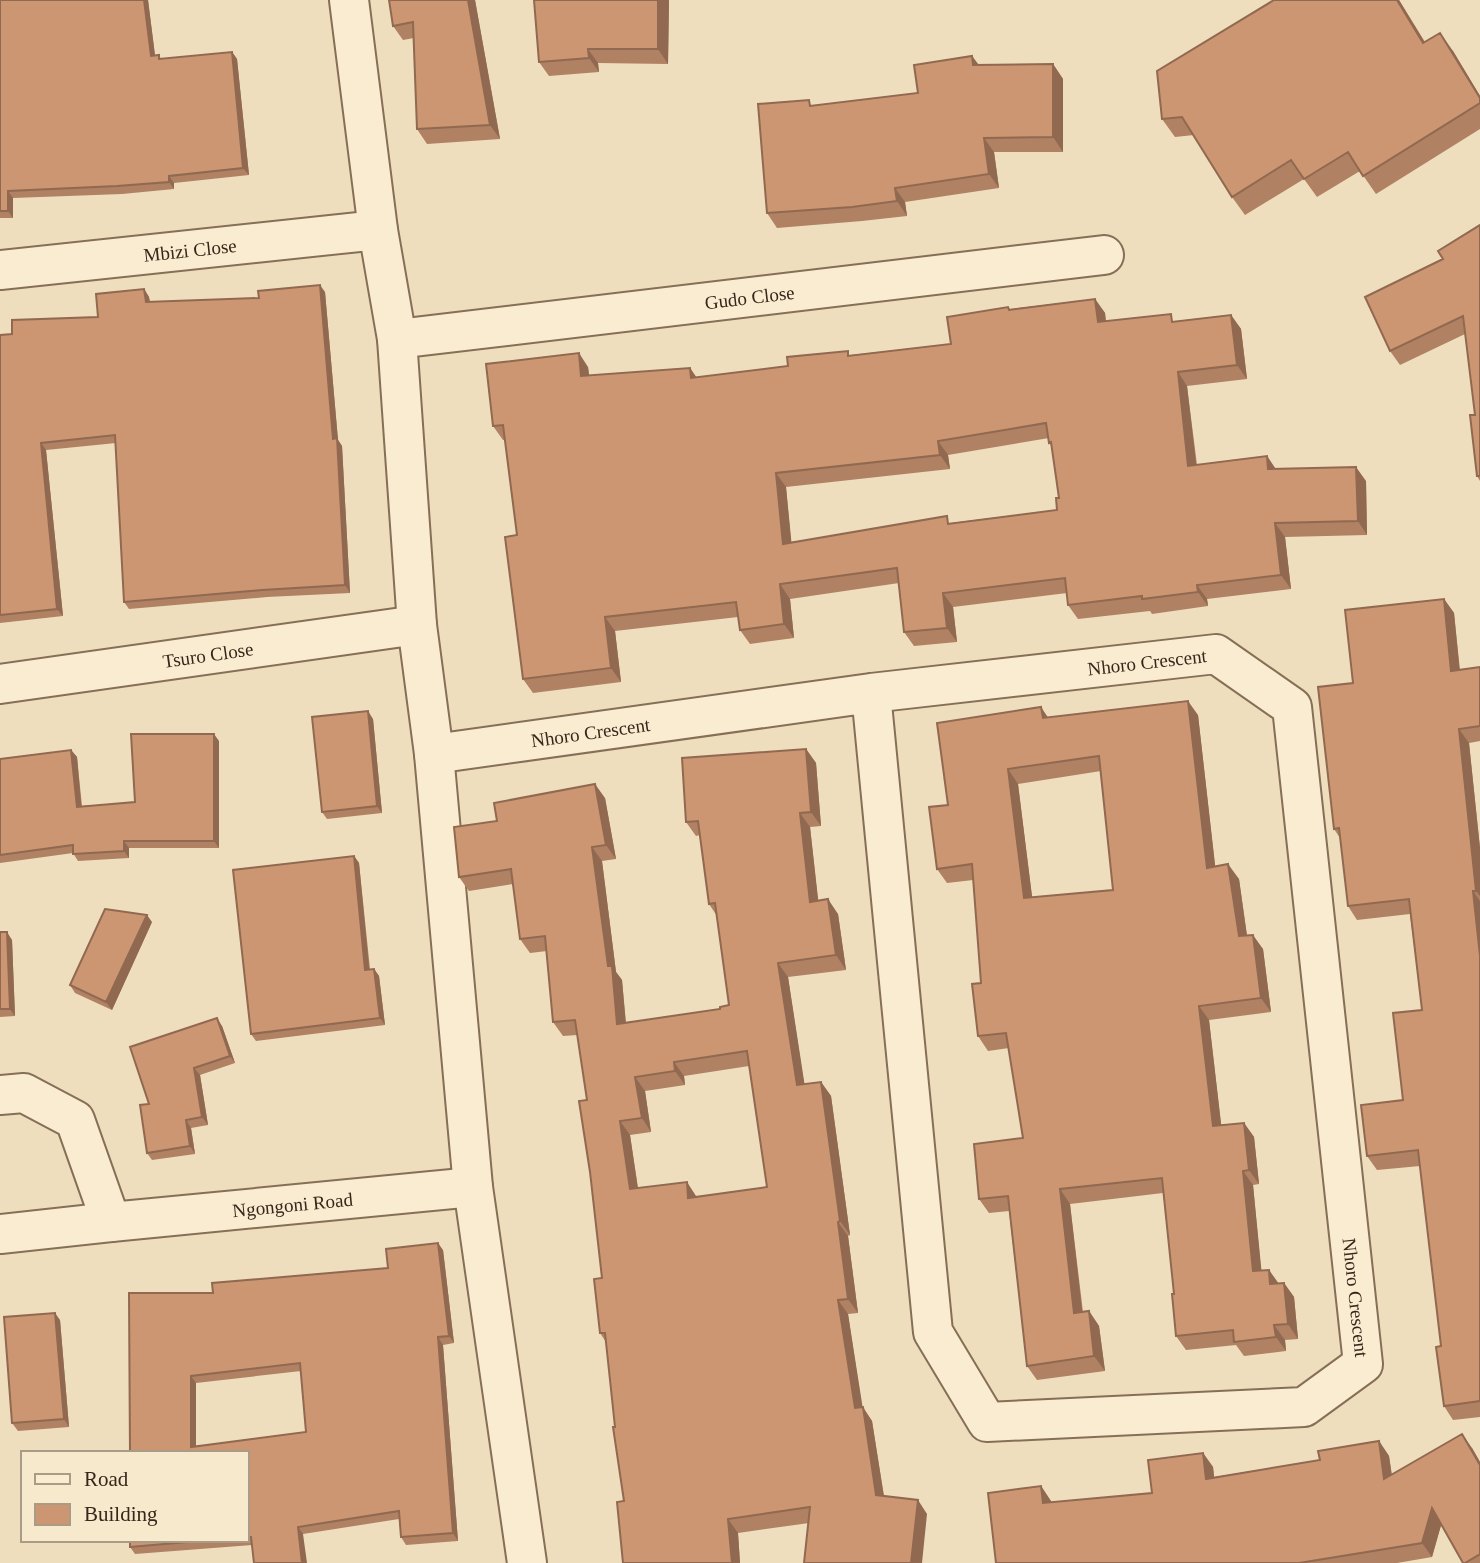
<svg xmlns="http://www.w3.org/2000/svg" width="1480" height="1563" font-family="Georgia,serif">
  <rect width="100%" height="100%" fill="#eedebd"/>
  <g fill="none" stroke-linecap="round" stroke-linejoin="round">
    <defs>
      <g id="minor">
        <path d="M349,0L378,230L397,339L417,625L434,754L473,1187L527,1563"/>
        <path id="s1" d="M0,270L378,230"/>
        <path id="s2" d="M397,339L1104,255"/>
        <path id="s3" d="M0,684L417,625"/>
        <path id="s4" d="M434,754L871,693L1216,654L1292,707L1363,1364L1304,1407L987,1422L933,1332L871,693"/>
        <path d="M0,1095L24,1093L75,1120L111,1222"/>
        <path id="s5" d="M0,1234L111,1222L473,1187"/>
      </g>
    </defs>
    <use href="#minor" stroke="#866f56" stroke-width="42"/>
    <use href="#minor" stroke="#f9ecd0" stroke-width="38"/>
  </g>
  <path fill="#b08162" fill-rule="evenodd" d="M0,0H148L155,56L159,55L161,59L232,52L237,59L249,175L174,183V189L122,194L13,198V218H0Z
    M389,0H475L500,139L427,144L417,129L414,38L403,40L393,26Z
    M669,0L668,64L598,63L599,72L549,76L539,62Z
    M1274,0H1399L1425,42L1453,51L1480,96V129L1376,194L1360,171L1317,197L1304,179L1245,215L1232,197L1194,135L1175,137L1162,119Z
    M972,56L979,65L1053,64L1063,79V152H994L999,188L905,202L907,216L862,221L777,228L767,213L813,106L918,93Z
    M1480,225V481L1477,476L1475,415L1465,334L1400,365L1390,351L1443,259Z
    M144,289L149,297L150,302L259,298L325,292L338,440L342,446L350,593L267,597L129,609L124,602L116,443L46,450L63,616L0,623V335L12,334L98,317Z
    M1095,299L1105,313L1106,321H1176L1231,315L1241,329L1247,379L1187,386L1197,465L1267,456L1275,468L1366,481L1367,535L1285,537L1291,589L1207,599L1208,606L1152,614L1150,611L1078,619L1068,605L1067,593L953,607L957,642L914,646L904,632L899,583L790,599L794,638L750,644L740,630L738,617L615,631L621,682L533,693L523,679L517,535L505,440H503L493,426L588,367L589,376L690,368L697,378L788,366L851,355L951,344L1008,307L1010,309ZM1049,438V443L1052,446L1059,498L1057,510L791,542L786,487L950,469L948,455Z
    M1444,599L1454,613L1460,670L1480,667V741L1469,743L1480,848V1417L1453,1420L1444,1406L1441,1346L1420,1166L1377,1170L1367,1156L1403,1100L1422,1010L1410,914L1357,920L1348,906L1340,838L1334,829L1353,683Z
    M1198,715L1215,866L1239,879L1247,935L1263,949L1271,1012L1209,1020L1221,1125L1244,1123L1254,1137L1259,1184L1253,1185L1261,1270H1269L1278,1283H1284L1294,1297L1298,1339L1285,1340L1286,1351L1244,1356L1236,1345L1186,1350L1176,1336L1174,1294L1163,1193L1070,1204L1083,1312L1089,1311L1099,1326L1105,1371L1037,1380L1027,1366L1009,1211L989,1213L979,1199L1023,1138L1009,1048L988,1051L978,1036L981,983L973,880L947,883L937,869L948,805L1049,718ZM1101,771L1113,890L1032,897L1018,784Z
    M373,719L382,813L327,819L322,812Z
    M219,741V848H129V858L78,861L73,853L0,863V759L71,750L77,757L82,806L135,802Z
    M806,749L816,763L821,826L810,827L818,901L838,914L846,970L788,977L804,1084L821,1082L831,1096L850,1235L848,1236L858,1313L848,1314L862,1407L872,1421L884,1496L927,1514L809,1523L738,1533L740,1563H623L624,1501L615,1427L606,1342L600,1333L602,1278L587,1100L577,1035L563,1036L553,1022L547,951L530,953L520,939L513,884L469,891L459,877L497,821L605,798L616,859L602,861L616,972L622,980L626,1023L720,1009L729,1005L717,916L709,904L700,835L696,836L686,822ZM749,1066L767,1187L697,1197L638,1188L630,1135L651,1132L645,1091L685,1085L684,1076Z
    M354,856L359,863L370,969H374L379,976L385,1025L256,1041L251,1034Z
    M152,922L112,1010L75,993L70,985Z
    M0,932L12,940L15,1016L0,1017Z
    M222,1026L235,1063L200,1075L208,1125L191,1128L195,1154L152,1160L147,1153L149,1104Z
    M443,1250L454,1343L443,1345L458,1541L406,1545L401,1537L399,1519L303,1534L252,1545L135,1554L130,1547V1540H247V1453H130L213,1293L388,1268ZM301,1371L306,1432L196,1447V1383Z
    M60,1320L69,1427L18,1431L12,1423Z
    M1379,1441L1389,1456L1392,1475L1472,1448L1480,1462V1563H1463L1441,1525L1432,1557L1397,1563H996L1041,1486L1052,1503L1152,1493L1203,1453L1213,1467L1214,1477L1320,1460Z"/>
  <path fill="#906950" d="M144,0H148L156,63L151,56Z
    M468,0H475L500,139L490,125Z
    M658,0H669L668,64L658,49Z
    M1397,0H1399L1436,61L1423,43Z
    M1440,33L1453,51L1480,96V98Z
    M588,49L598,63L599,72L589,58Z
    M232,52L237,59L249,175L243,168Z
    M972,56L982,70L973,65Z
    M1053,64L1063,79V152L1053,137Z
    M984,138L994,152L999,188L989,174Z
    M169,176L174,183V189L169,182Z
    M895,188L905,202L907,216L897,201Z
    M8,191L13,198V218L8,211Z
    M320,285L325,292L338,440L342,446L350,593L345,585Z
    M144,289L149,297L151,310L146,302Z
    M1095,299L1105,313L1107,336L1098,322Z
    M1231,315L1241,329L1247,379L1237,365Z
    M579,353L588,367L591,390L581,376Z
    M690,368L700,383L691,378Z
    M1178,372L1187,386L1198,480L1188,466Z
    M938,441L948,455L950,469L940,455Z
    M41,443L46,450L63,616L57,609Z
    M1267,456L1277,471L1268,469Z
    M1356,467L1366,481L1367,535L1358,521Z
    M776,473L786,487L793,558L783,544Z
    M1275,523L1285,537L1291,589L1281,575Z
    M780,584L790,599L794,638L784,624Z
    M1197,585L1207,599L1208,606L1198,592Z
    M943,593L953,607L957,642L947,628Z
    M1444,599L1454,613L1461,685L1451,671Z
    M605,617L615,631L621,682L611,668Z
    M1188,701L1198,715L1217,882L1207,868Z
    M1041,707L1051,722L1043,718Z
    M368,711L373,719L382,813L377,806Z
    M1459,729L1469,743L1480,848V896L1476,891Z
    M214,734L219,741V848L214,841Z
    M806,749L816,763L821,826L811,812Z
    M71,750L77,757L82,814L77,807Z
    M1008,769L1018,784L1034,912L1024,898Z
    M595,784L605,798L616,859L606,845Z
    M800,813L810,827L820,916L810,902Z
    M124,841L129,848V858L124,851Z
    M592,847L602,861L616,972L622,980L627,1038L617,1024L608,966Z
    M354,856L359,863L370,977L365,970Z
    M1228,864L1239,879L1249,951L1239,936Z
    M1473,891L1480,901V956Z
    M828,899L838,914L846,970L836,955Z
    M147,915L152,922L112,1010L106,1002Z
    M7,932L12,940L15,1016L10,1009Z
    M1253,935L1263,949L1271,1012L1261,998Z
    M778,963L788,977L807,1100L797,1085Z
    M374,969L379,976L385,1025L380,1018Z
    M1199,1006L1209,1020L1223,1140L1213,1126Z
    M217,1018L222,1026L235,1063L230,1056Z
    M674,1062L684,1076L685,1085L675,1071Z
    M194,1068L200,1075L208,1125L202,1117Z
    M635,1077L645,1091L651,1132L642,1118Z
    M821,1082L831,1096L850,1235L840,1221Z
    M186,1120L191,1128L195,1154L190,1146Z
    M620,1121L630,1135L640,1203L630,1189Z
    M1244,1123L1254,1137L1259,1184L1249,1170Z
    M1243,1171L1253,1185L1263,1286L1253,1271Z
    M687,1182L696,1196L698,1212L688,1198Z
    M1060,1189L1070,1204L1084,1328L1074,1313Z
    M838,1222L848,1236L858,1313L848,1299Z
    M438,1243L443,1250L454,1343L449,1336Z
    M1269,1270L1279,1284H1270Z
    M1284,1283L1294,1297L1298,1339L1288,1324Z
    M838,1300L848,1314L864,1416L863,1407L872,1421L886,1510L876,1495L855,1408Z
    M1089,1311L1099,1326L1105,1371L1094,1356Z
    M55,1313L60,1320L69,1427L64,1419Z
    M1274,1325L1285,1340L1286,1351L1276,1337Z
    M438,1337L443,1345L458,1541L453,1533Z
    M191,1376L196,1383V1453L191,1447Z
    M1462,1434L1472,1448L1480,1462V1465Z
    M1379,1441L1389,1456L1394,1493L1384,1479Z
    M1203,1453L1213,1467L1216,1493L1206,1479Z
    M1041,1486L1051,1501L1053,1518L1043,1503Z
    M918,1500L927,1514L922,1563H911Z
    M1432,1508L1442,1522L1432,1557L1422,1543Z
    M728,1519L738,1533L740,1563H732Z
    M298,1527L303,1534L307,1563H302Z"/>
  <path fill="#cd9672" stroke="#906950" stroke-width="2" fill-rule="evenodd" d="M0,0H144L151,56L159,55V59L232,52L243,168L169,176V182L117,186L8,191V211H0Z
    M389,0H468L490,125L417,129L413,22L393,26Z
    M534,0H658V49H588L589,58L539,62Z
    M1274,0H1397L1423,43L1440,33L1480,98V103L1363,176L1348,152L1304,179L1291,160L1232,197L1182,117L1162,119L1157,71Z
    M972,56L973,65L1053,64V137L984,138L989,174L895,188L897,201L852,207L767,213L758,104L809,100L810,106L918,93L914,65Z
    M1480,225V476H1477L1470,415H1475L1463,316L1390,351L1365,297L1443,259L1438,251Z
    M320,285L333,439L337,438L345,585L262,590L124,602L115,435L41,443L57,609L0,615V335L12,334V320L98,317L96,294L144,289L146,302L259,298L258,291Z
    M1095,299L1098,322L1171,314L1172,322L1231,315L1237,365L1178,372L1188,466L1267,456L1268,469L1356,467L1358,521L1275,523L1281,575L1197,585L1198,592L1142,599V596L1068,605L1065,578L943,593L947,628L904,632L897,568L780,584L784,624L740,630L736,602L605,617L611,668L523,679L505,537L517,535L503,425L493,426L486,364L579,353L581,376L690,368L691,378L788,366L787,357L848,351V356L951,344L947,317L1008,307L1009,310ZM1046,423L1049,443L1051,442L1059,498H1056L1057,510L948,524L947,516L783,544L776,473L940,455L938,441Z
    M1444,599L1451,671L1480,667V726L1459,729L1476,891H1473L1480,956V1401L1444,1406L1436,1347L1441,1346L1418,1150L1367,1156L1361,1105L1403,1100L1393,1013L1422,1010L1409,899L1348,906L1339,828L1334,829L1318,687L1353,683L1345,610Z
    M1188,701L1207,868L1228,864L1239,936L1253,935L1261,998L1199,1006L1213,1126L1244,1123L1249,1170L1243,1171L1253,1271L1269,1270L1270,1284L1284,1283L1288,1324L1274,1325L1276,1337L1234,1342L1233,1330L1176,1336L1172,1294H1174L1162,1178L1060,1189L1074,1313L1089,1311L1094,1356L1027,1366L1008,1196L979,1199L974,1144L1023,1138L1006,1033L978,1036L972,984L981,983L972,864L937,869L929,807L948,805L937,723L1041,707L1043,718ZM1099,756L1113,890L1024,898L1008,769Z
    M368,711L377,806L322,812L312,717Z
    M131,734H214V841H124V851L73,854V845L0,855V759L71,750L77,807L135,802Z
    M806,749L811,812L800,813L810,902L828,899L836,955L778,963L797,1085L821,1082L840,1221L838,1222L848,1299L838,1300L855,1408L863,1407L876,1495L918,1500L911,1563H804L810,1507L728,1519L732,1563H623L617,1502L624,1501L613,1427H615L605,1333H600L594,1279L602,1278L590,1172L579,1101L587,1100L575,1020L553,1022L545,936L520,939L511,869L459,877L454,827L497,821L494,803L595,784L606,845L592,847L608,966H612L617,1024L720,1009V1007L729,1005L715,903L709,904L698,821L686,822L682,758ZM747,1051L767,1187L688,1198L687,1182L630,1189L620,1121L642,1118L635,1077L675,1071L674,1062Z
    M354,856L365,970L374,969L380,1018L251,1034L233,870Z
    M105,909L147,915L106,1002L70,985Z
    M0,932H7L10,1009H0Z
    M217,1018L230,1056L194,1068L202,1117L186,1120L190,1146L147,1153L140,1105L149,1104L130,1047Z
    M438,1243L449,1336L438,1337L453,1533L401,1537L399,1511L298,1527L302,1563H254L251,1537H247V1453H130L129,1293H213L212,1283L388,1268L386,1249ZM300,1363L306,1432L191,1447V1376Z
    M55,1313L64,1419L12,1423L4,1317Z
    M1462,1434L1480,1465V1554L1465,1563H1463L1432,1508L1422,1543L1299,1563H996L988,1493L1041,1486L1043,1503L1152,1493L1148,1460L1203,1453L1206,1479L1320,1460L1318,1451L1379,1441L1384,1479Z
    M130,1540H211L130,1547Z"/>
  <g text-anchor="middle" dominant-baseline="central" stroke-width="6" stroke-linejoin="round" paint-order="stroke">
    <g font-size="19" fill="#35271b" stroke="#f6e9cc">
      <text stroke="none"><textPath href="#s1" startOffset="191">Mbizi Close</textPath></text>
      <text stroke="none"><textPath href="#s2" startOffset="355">Gudo Close</textPath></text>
      <text stroke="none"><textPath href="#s3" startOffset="210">Tsuro Close</textPath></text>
      <text stroke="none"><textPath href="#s4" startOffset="719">Nhoro Crescent</textPath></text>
      <text stroke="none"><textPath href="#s4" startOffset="158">Nhoro Crescent</textPath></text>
      <text stroke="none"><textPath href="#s5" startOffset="294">Ngongoni Road</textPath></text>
      <text stroke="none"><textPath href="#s4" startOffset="1475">Nhoro Crescent</textPath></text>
    </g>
  </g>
  <rect x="21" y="1451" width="228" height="91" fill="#f6e9cc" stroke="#a99b85" stroke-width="2"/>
  <rect x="35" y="1474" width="35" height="10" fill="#f9ecd0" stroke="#a99b85" stroke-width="2"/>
  <text x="84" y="1486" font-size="21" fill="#35271b">Road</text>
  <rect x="35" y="1504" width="35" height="21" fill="#cd9672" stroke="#a99b85" stroke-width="2"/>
  <text x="84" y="1521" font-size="21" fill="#35271b">Building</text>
</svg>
